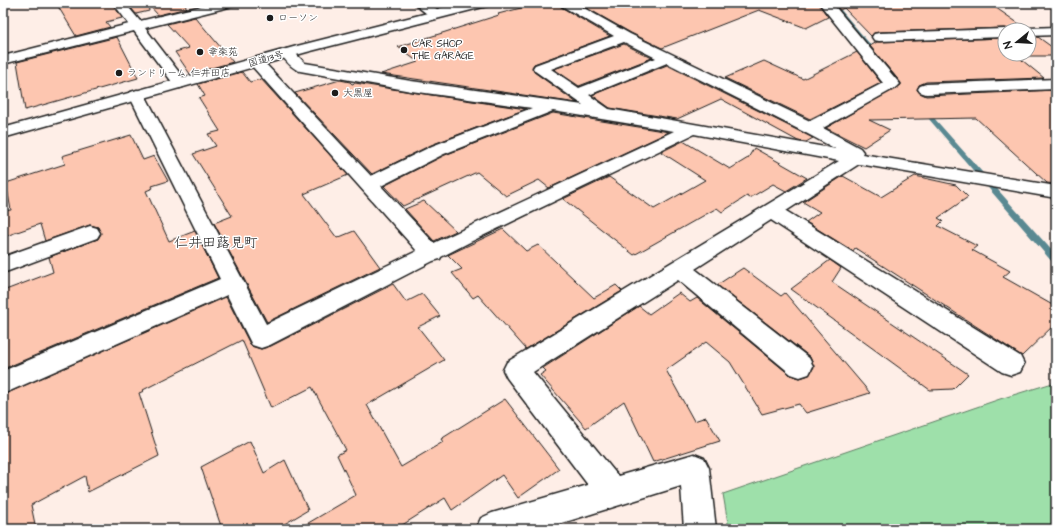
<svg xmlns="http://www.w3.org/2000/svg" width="1059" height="532" font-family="'Architects Daughter','Klee One',sans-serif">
  <rect width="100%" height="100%" fill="#feeee7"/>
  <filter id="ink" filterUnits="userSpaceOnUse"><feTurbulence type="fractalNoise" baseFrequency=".025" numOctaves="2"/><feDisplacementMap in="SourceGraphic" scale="8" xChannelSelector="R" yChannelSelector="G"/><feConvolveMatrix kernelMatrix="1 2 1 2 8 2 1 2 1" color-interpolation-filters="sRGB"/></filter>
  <g filter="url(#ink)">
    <path fill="#9ee0aa" stroke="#5d7e63" d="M1056,382V529H729L723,494L1000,399Z"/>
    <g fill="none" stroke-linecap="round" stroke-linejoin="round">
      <path fill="#5a8992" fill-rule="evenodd" d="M829,3H835L910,91V93H906Z
        M924,108L926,109L1056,255V264L1053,263L922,111L921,110Z"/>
    </g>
    <path fill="#fdc6b0" stroke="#1c1c1c" d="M56,3H112L122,18L106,22L110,27L76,36Z
      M127,3H183L187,8L158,15L148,4L149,11L136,14Z
      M540,3H559L561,7L610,36L534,64L532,67L534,72L577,103L381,74L418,62L398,47L499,15L498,14Z
      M578,3H818L828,17L806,28L759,10L662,48L631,33Z
      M834,3H989L1025,28L1023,30H1010L1005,28L879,32L874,33L871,36L844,8L840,10Z
      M195,17L233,62L190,74L175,52L189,48L167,24Z
      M117,37L138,78L25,110L17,62Z
      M1029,37H1038L1056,50V56H1017L1044,78L926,82L919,85L917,90L920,93L926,96L1056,90V184L1047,183L976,118L869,120L890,130L864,147L826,128L901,85V83L870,46L877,42L1005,38V54H1029Z
      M624,44L652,58L579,86L554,69Z
      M857,52L881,83L810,119L725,78L764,61L803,79Z
      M667,65L813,138L806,142L798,141L721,99L677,119L610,108L592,95Z
      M242,72L250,82L261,79L348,175L304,194L337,238L354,231L380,267L267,322L214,223L232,216L193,154L216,146L208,134L220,131L199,98L205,96L198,84Z
      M340,80L350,82L352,84L355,83L411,92L526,109L431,145L372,174L295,93Z
      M553,113L669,132L549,188L539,180L506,196L477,172L403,206L384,186L445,155Z
      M131,135L143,160L154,156L168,181L152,186L153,188L146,191L169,241L195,231L218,278L3,369V291L53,272L49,257L98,239L101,234L98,227L90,225L45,241L40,224L3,237V211L11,210L6,183L65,164L62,156Z
      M683,141L730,169L748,158L754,148L807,178L786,191L773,184L750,198L747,196L722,212L717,208L634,255L563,199L609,177L654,209L705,180L661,152Z
      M843,176L881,197L915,176L956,185L968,197L938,218L943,221L938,226L977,246L972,250L1010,271L1003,277L1056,307V323L1022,356L855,248L853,251L806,222L820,212L803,202Z
      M424,201L456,231L434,241L405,209Z
      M503,229L526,251L538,245L594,298L616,285L622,291L526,349L478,295L473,298L452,273L462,269L448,255Z
      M830,260L841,268L832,282L968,374L953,389L930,390L791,289Z
      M743,268L781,296L785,293L870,393L806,413L799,404L762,414L730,362L706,342L666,370L694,421L706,417L720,441L653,462L624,401L586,428L540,375L546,371L543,368L639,306L649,314L679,293L690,302L697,298L790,375L800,378L809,375L814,367L810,357L717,285Z
      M393,284L406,302L422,294L440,316L418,327L444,360L367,405L401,467L443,442L441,439L505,399L559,469L518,498L502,475L452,510L445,498L396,529H298L356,495L337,455L346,450L312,387L271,408L242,340L143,390L144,391L139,393L159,456L88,492L85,476L31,505L36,529H8L3,486V395L226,297L251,346L261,349L271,346Z
      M250,441L264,473L285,460L308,510L276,529H222L201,467Z"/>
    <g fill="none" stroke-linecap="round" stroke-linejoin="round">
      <defs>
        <path id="minor" d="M113,3H125L140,21L214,3H235L233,6L145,28L185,80L188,83L185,86L180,88L175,86L134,31L3,64V56L129,24Z
          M413,3H428L437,9L457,3H475L473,6L436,18L431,17Z
          M560,3H575L630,34L810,121L883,83L819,3H832L900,84L897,87L823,128L860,148L863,152L862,154L1056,186V198L859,164L786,211L1020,356L1024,364L1020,372L1011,375L1002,372L771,220L695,269L809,358L813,366L809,374L800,377L791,374L678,280L533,372L618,476L694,454L704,458L709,468L716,529H684L681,486L543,529H476L481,518L492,513L588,485L507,378L503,370L507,362L839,161L694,134L468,243L441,257L440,259L433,261L270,345L261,348L252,345L227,295L3,394V371L220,279L129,95L131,92L137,90L143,92L145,95L266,324L417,251L251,65L249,62L251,59L256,58L261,59L371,176L432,146L532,108L411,91L300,71C292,69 285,60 280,53L282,50L287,49L292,50L305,63L411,81L583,105L535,71L533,68L535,65L614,36L562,6ZM624,42L656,58L579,88L551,69ZM667,63L804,132L836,149L609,109L589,95ZM553,111L674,131L434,243L381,186L444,154Z
          M1056,27V35L1029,36V30H1024L1029,28Z
          M1005,29L1009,30H1005V37L879,41L874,40L872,37L874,34L879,33Z
          M1056,79V89L926,94L920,92L918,89L920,86L926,84Z
          M90,226L97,228L100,233L97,238L3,273V257Z"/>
        <path id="highway" d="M467,3H489L487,6L307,52L3,138V128L297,46Z"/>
      </defs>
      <use href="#minor" stroke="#1c1c1c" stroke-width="3"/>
      <use href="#highway" stroke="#1c1c1c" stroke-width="3"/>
      <use href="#minor" fill="#fff" fill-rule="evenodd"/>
      <use href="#highway" fill="#fff" fill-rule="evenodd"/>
    </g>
  </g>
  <g fill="#1c1c1c" stroke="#fff" stroke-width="1.5">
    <circle cx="270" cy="18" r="4"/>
    <circle cx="404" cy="50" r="4"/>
    <circle cx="200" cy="52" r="4"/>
    <circle cx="119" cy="73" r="4"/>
    <circle cx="335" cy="93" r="4"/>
  </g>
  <g text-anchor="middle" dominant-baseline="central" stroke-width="3" stroke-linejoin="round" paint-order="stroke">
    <g font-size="10" fill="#1c1c1c" stroke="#fff" text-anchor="start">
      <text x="278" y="18">ローソン</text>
      <text x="412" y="44">CAR SHOP<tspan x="412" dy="12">THE GARAGE</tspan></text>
      <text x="208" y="52">幸楽苑</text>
      <text x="127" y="73">ランドリーム 仁井田店</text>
      <text x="343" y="93">大黒屋</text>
    </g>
    <g font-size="10" fill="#1c1c1c" stroke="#fff">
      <text transform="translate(266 59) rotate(-16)">国道13号</text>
    </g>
    <g font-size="14" fill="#1c1c1c" stroke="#fff">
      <text x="216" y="243">仁井田蕗見町</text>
    </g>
  </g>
  <rect width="1059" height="532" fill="none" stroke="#fff" stroke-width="16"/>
  <rect x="8" y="8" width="1043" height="516" fill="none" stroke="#1c1c1c" stroke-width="1.5" filter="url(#ink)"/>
  <g transform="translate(1017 42) rotate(252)"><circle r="19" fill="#ffffff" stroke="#a4a4a4"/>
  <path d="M0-3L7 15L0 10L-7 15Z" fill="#1c1c1c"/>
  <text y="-6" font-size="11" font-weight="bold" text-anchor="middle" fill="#1c1c1c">N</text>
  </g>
</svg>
